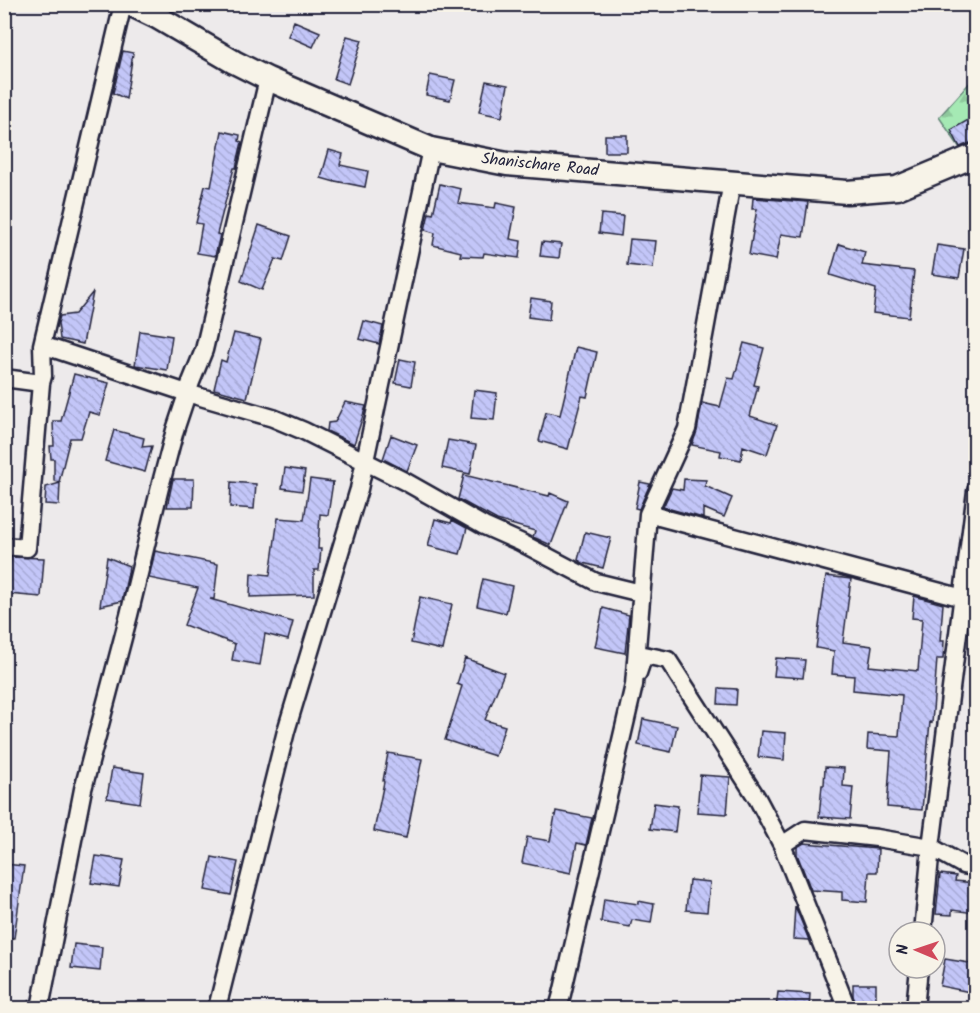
<svg xmlns="http://www.w3.org/2000/svg" width="980" height="1013" font-family="Kalam,sans-serif">
  <defs>
    <pattern id="forest-firs" width="22" height="20" patternUnits="userSpaceOnUse" patternTransform="scale(1.5)"><rect width="22" height="20" fill="#a5e9b4"/><path d="M5 1l3.5 6h-7zM16 11l3.5 6h-7z" fill="#8ec89c"/></pattern>
    <pattern id="building-back-hatch" width="6" height="6" patternUnits="userSpaceOnUse" patternTransform="scale(1.5)"><rect width="6" height="6" fill="#c3c6f8"/><path d="M-1 5l2 2M0 0l6 6M5-1l2 2" fill="none" stroke="#a7aad6"/></pattern>
  </defs>
  <rect width="100%" height="100%" fill="#edeaeb"/>
  <filter id="ink" filterUnits="userSpaceOnUse"><feTurbulence type="fractalNoise" baseFrequency=".0167" numOctaves="2"/><feDisplacementMap in="SourceGraphic" scale="12" xChannelSelector="R" yChannelSelector="G"/><feConvolveMatrix kernelMatrix="1 2 1 2 8 2 1 2 1" color-interpolation-filters="sRGB"/></filter>
  <g filter="url(#ink)">
    <path fill="url(#forest-firs)" stroke="#648678" stroke-width="1.5" d="M975,77V145L962,151L939,117Z"/>
    <path fill="url(#building-back-hatch)" stroke="#22223b" stroke-width="1.5" d="M294,21L320,32L313,47L288,36Z
      M347,36L362,40L348,84L334,79Z
      M123,51L133,53L126,99L113,93Z
      M430,75L455,80L450,100L426,95Z
      M486,81L508,85L502,117L479,112Z
      M975,116V141L960,147L951,130Z
      M222,131L240,135L239,141L242,142L236,168H234L217,234L220,235L215,256L197,253L202,224L196,223L205,186L211,187Z
      M605,135H627V152H605Z
      M329,150L343,154L340,165L368,171L365,187L335,181V182L321,178Z
      M440,184L461,189L458,203L495,208L496,203L516,207L510,239L521,241L519,258L484,253L483,257L460,256L461,252L433,245L435,233L425,230L429,213L433,214Z
      M753,198L808,202L803,237L781,234L776,260L749,255L757,209H752Z
      M601,214L623,216L621,236L599,233Z
      M259,225L291,236L283,261L275,259L262,290L241,281Z
      M630,239L656,241L653,268L627,265Z
      M542,242L561,244L559,258L540,256Z
      M839,244L865,252L862,265L914,271L909,317L873,313L876,289L830,275Z
      M937,245L964,249L959,278L932,274Z
      M93,292L83,344L60,339L58,323L60,316L75,314Z
      M531,298L551,301L549,320L528,317Z
      M364,321L383,326L379,344L359,339Z
      M140,331L172,336L167,370L135,365Z
      M234,333L261,339L247,398L214,389L221,360L226,362Z
      M744,343L764,348L754,385L758,386L750,416L777,425L767,454L743,446L741,460L720,456L721,451L692,445L697,431L702,403L720,407L728,378L734,379Z
      M576,347L597,352L587,397L582,396L568,449L539,441L546,412L560,415Z
      M400,359L415,362L411,386L395,383Z
      M74,374L109,383L100,415L89,412L81,438H70L59,482L54,481V459H51L50,446H54L53,421H61Z
      M474,390L497,393L494,420L471,418Z
      M345,402L366,406L354,444L327,431L328,423L335,422Z
      M114,430L144,438L142,447L152,446L145,472L105,461Z
      M391,435L417,445L407,471L383,459Z
      M448,440L476,445L470,474L442,468Z
      M285,468L305,471L302,491L282,488Z
      M464,475L549,496L550,493L568,501L551,545L533,537L535,531L497,520L458,499Z
      M173,479H194L193,507H167Z
      M310,479L333,482L328,515L320,514L318,549H321L319,570H314V595L250,597L251,573L270,575L278,518L304,520Z
      M684,479L706,480L705,486L732,498L724,517L703,508V518L663,507L672,488L683,490Z
      M231,482L256,484L254,509L230,507Z
      M640,482L650,484L639,509L635,508Z
      M60,483L59,505L45,504L46,487Z
      M435,519L451,523L452,520L467,528L460,554L428,546Z
      M585,532L611,538L603,568L583,563L578,560Z
      M155,551L218,564L214,599H210L293,622L288,640L265,634L260,665L232,660L235,644L184,625L198,588L149,578Z
      M11,557L44,558L41,597L8,594Z
      M107,557L129,566L128,573L122,601L100,606Z
      M826,576L851,579L843,642L872,646L869,666L918,671L922,619L912,618L914,596L943,604L940,641H944L943,659H937L932,723L930,722L922,810L887,807L891,751L867,749L868,734L899,736L902,695L853,690L854,676L832,674L834,651L816,648Z
      M483,579L512,586L506,613L477,606Z
      M420,597L452,604L442,650L411,643Z
      M603,608L629,615L625,653L595,647Z
      M465,658L504,673L485,720L505,726L495,756L445,740L462,686L457,684Z
      M776,658L805,660L803,678L774,676Z
      M719,688L737,689L736,705L718,704Z
      M643,719L677,726L671,752L638,745Z
      M761,731L786,733L784,760L758,757Z
      M388,753L422,759L406,838L374,831L384,782L383,781Z
      M825,767L844,768L843,786L853,787L850,819L819,817L822,785H824Z
      M112,768L144,773L140,803L107,798Z
      M700,775L730,777L727,814L697,812Z
      M654,803L678,806L675,832L650,829Z
      M556,811L592,818L586,845L577,843L571,873L522,863L527,837L550,841Z
      M804,843L878,849L877,872H869L867,902L842,900V892L811,890L797,854V847Z
      M96,856L124,860L119,887L91,883Z
      M212,857L238,862L231,895L205,890Z
      M4,864L24,866L14,938L4,937Z
      M940,874L956,876L955,881L975,883V913L952,910V915L936,914Z
      M689,880L710,882L707,912L686,910Z
      M604,899L638,904V901L654,904L651,923L632,920L630,927L601,922Z
      M795,906L809,940L793,939Z
      M74,944L102,947L100,971L71,968Z
      M945,959L975,964V993L940,986Z
      M853,984H876V1008H857L853,996Z
      M778,992L810,994L809,1008H776Z"/>
    <g fill="none" stroke-linecap="round" stroke-linejoin="round">
      <defs>
        <path id="street" d="M42,345L187,393L273,418L304,431L406,482L484,526L520,542L596,582L641,593
          M4,378L41,383
          M648,514L963,598
          M4,546L27,548L41,383L43,376L42,345L123,4
          M638,673L644,655L668,660L757,798L782,845L847,1008
          M782,845L805,830L877,838L931,847L963,865L976,867
          M923,932L931,847L976,491
          M36,1008H40L83,789L129,615L161,483L175,430L191,382L204,350L268,79
          M217,1008L286,731L359,489L431,149
          M558,1008L562,994L634,685L648,514L687,429L732,182
          M915,1008L919,968"/>
        <path id="secondary" d="M130,4L157,17L234,62L268,79L431,149L507,164L847,192L897,188L976,155"/>
      </defs>
      <use href="#street" stroke="#22223b" stroke-width="21"/>
      <use href="#secondary" stroke="#22223b" stroke-width="27"/>
      <use href="#street" stroke="#f7f3e8" stroke-width="16"/>
      <use href="#secondary" stroke="#f7f3e8" stroke-width="22"/>
    </g>
  </g>
  <g text-anchor="middle" dominant-baseline="central" stroke-width="5" stroke-linejoin="round" paint-order="stroke">
    <g font-size="16" fill="#22223b" stroke="#f7f3e8">
      <text transform="translate(540 165) rotate(6)">Shanischare Road</text>
    </g>
  </g>
  <rect width="980" height="1013" fill="none" stroke="#f7f3e8" stroke-width="24"/>
  <rect x="12" y="12" width="956" height="989" fill="none" stroke="#22223b" stroke-width="2" filter="url(#ink)"/>
  <g transform="translate(917 950) rotate(272)"><circle r="28" fill="#f7f3e8" stroke="#a29fa3" stroke-width="1.5"/>
  <path d="M0-4.5L10 22L0 15L-10 22Z" fill="#d1495b"/>
  <text y="-9" font-size="16" font-weight="bold" text-anchor="middle" fill="#22223b">N</text>
  </g>
</svg>
